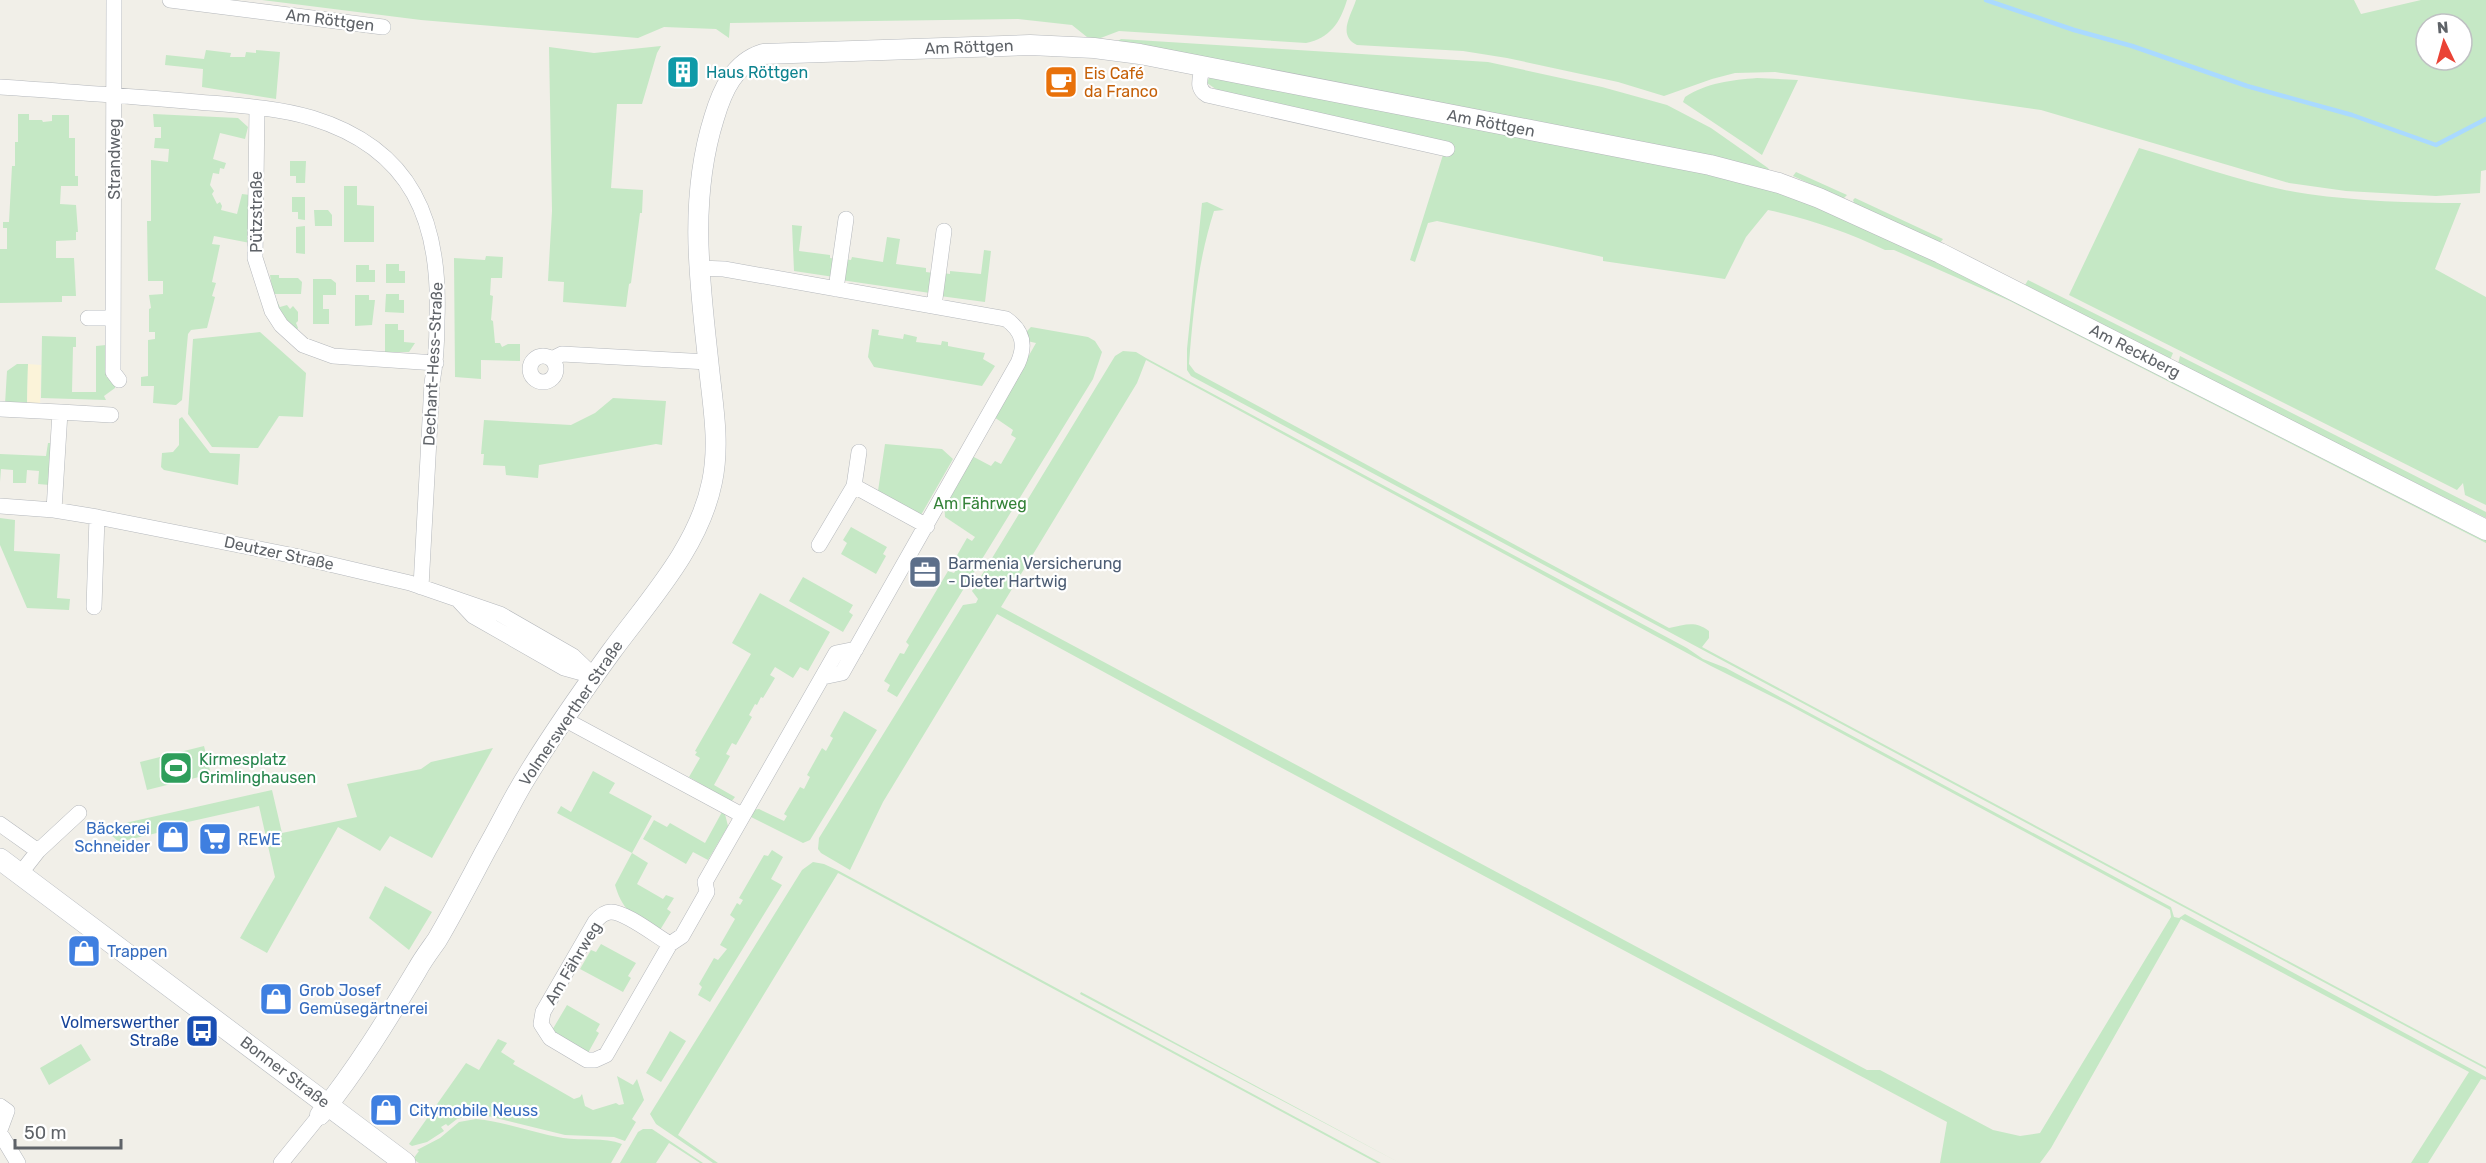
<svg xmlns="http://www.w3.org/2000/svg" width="2486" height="1163" font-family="Rubik,sans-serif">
  <rect width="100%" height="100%" fill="#f1efe8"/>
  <path fill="#c5e8c5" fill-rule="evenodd" d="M262,0H1347C1340,23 1330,38 1306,43L1119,31L1098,39L1087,37L1072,25L1018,19L730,23L729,38L716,29L664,27L638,38L421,20Z
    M1356,0H2354L2361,14L2421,0H2486V170L2481,171L2480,193L2436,196L2346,191L2289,183L2041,110L1775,72L1735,73L1712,79L1664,96L1618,82L1507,58L1463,51L1357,45C1337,35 1351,16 1356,0ZM2426,24H2462V60H2426Z
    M1121,39L1488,62L1602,87L1667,105L1711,128L1768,168L1770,172L1119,45L1118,41Z
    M661,46L657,53L642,104H617L611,188L643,190L642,213H640L631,283L629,284L626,307L563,302L564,282L548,281L552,211L549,47L594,53Z
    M206,50L231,53L230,57H245L246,52L256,53V50L280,52L276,99L202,87L203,69L165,65L166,55L204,59Z
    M1210,75L1701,171L1776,191L1861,223L2486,537V543L2010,301L1894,250H1885C1847,232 1809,219 1768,210L1746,237L1725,279L1603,261V257L1437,221L1428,223L1415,262L1410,260L1447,142L1223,94L1207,83Z
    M1757,78L1798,80L1762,155L1683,102L1685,97C1706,83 1732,80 1757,78Z
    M18,114H29V120H42L43,122L52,121V115H69V138H75V176H78V186H61L60,204L76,205L78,232H76V240L56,241V258H74L76,296H62V302L0,303V249H7V228H3V222H9L12,166H15V142H18Z
    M153,114L238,118L248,127L245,139L220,133L213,159L226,163L224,169L220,168L219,174L213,173L210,185L214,191L212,194L217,204L220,202L222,206L221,210L237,214L242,194L250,195V243L214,236L212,244L220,245L212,282L216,283L212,296L215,297L207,328L191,330L188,334L182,400L176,405L153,403L154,386H141V377L148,376V340L155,339V332H149V309L151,308L149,295L163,294V281H148L147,221H151V160L168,162L169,149L154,148L155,138H161V127H154Z
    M2139,148C2195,164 2251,186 2308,194C2358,201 2411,203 2461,203L2435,269L2486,297V505L2465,495L2463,483L2457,490L2069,295Z
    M290,161H306L305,183H296V176H290Z
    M1796,172L1847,195L1843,199L1793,176Z
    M344,186H357V205L374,206V242H344Z
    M292,197H305V220L298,219V212H292Z
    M1855,198L1943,239L1940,243L1855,205L1853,200Z
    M1207,202L1224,210L1214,211C1198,261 1193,312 1189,364L1195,372L1669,628C1685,625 1695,620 1709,631V638L1702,647L2486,1067V1069L1191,376L1187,370V349L1202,203Z
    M314,210H328L332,215V226H315Z
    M792,225L802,226L799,251L830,255V258L837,259L834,277L794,271Z
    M305,226V254L296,253V227Z
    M887,237L900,239L896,264L926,268V272L933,273L930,293L841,280L844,259L851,260L852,257L883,262Z
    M984,250L991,251L985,302L940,296L943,273L950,274V271L981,274Z
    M486,256L503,257L502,278H491L490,295L493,296L491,320L493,321L495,343H500L502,347L508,344H520V361L481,360V379L455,377L454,258L485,260Z
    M386,264H399V271H405V283H386Z
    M356,265H369V270H375V282H356Z
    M270,275H279V278H298L302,282L301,294H273Z
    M313,279H331L336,283V295H323V309H329V324H313Z
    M2028,280L2173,353L2170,360L2025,285Z
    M386,294H399V300H404V313L385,312Z
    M355,295H369V300H375L372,325L355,326Z
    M277,301L280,307L287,305L290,309L293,306L298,312V321L296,323L298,328L295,333L274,302Z
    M385,324H398V330H404V342L415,343L409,352H385Z
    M1031,327L1088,337L1095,341L1102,352L1093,379L897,697L887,691L890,685L884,681L900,653L904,654L909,645L906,642L948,571L954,573L958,567L952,564L967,538L972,541L975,537L945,517L944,501L972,456L991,466L995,461L1001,464L1016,438L1011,435L1013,430L994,417L1036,343L1027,341L1025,333Z
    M872,329L879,330L878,335L903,339L904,334L917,337L916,342L941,345L942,341L948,342V346L985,353L983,359L995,366L982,386L874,367L868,357Z
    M260,332L306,373L303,417L279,416L258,448L212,447L188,414L193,339Z
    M42,336L76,337V347H73L72,392H96V346L106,345V377L115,378V388L104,396L106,400L41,398Z
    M1123,351L1136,352L1146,358L1687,648L1703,659L1726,668L2171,907L2174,917L2179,918L2185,914L2486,1077V1080L2481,1079L2428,1163H2411L2469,1072L2181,919L2051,1148L2040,1163H1940L1947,1122C1630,953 1312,786 997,614L883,802L850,870L821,853L818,849L819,838L963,605L976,603L978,599L972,591L1115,356ZM1146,360L1711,666L1787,704L2170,910L2171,917L2040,1133L2020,1136L1993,1130L1880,1070H1867L1001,607L1137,383Z
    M2180,356L2486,512V518L2178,364Z
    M17,364H28L27,408L5,404L7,371Z
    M613,398L666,401L662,445L656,444L539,465L538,478L506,475L505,466L483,465L484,454H481L484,420L571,425L595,413Z
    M182,417L210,453L240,454L238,485L164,470L161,467L162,453L173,452L179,445V419Z
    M48,443H53L50,485L38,484L39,471L27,470L26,483H13V470L1,469L0,482V454L46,456Z
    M885,444L942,449L953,459L921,515L878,491Z
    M0,518L15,520L14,551L60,554L57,598L70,599L69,610L27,608L0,545Z
    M851,527L887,547L883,554L886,556L876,574L841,554L847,543L843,540Z
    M803,577L853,605L849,612L853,615L843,632L789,601Z
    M760,593L830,632L808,671L800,667L793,678L775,667L770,675L775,678L763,698L761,697L757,705L755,704L749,715L752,717L736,745L732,743L726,754L730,756L714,785L735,797L731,802L689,777L700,758L695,755L697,752L695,751L751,654L732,643Z
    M844,711L877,730L810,840L803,843L749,816L751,810L759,809L784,821L787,816L784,814L800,787L804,789L810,777L807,775L822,748L826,751L833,738L830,736Z
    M204,746L211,774L147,790L140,762Z
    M493,748L432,858L390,836L380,851L338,827L267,953L240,938L275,877L259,806L161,828V832L119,842L103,828L272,790L282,833L357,817L347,784L421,769L431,762Z
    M593,771L615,783L609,793L652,816L632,853L648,863L637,884L663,899L666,895L674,898L667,909L671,912L660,930C635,915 624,915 615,885L632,853L557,813L561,806L571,812Z
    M722,812L725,814L728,826L708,860L693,852L686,864L643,839L654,820L667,827L670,823L705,843Z
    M772,850L783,857L771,879L782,885L710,1002L698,995L702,987L699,984L714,958L718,960L727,949L720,945L735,919L730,915L737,903L740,905L743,900L739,898L764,855L768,856Z
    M813,862L824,864L839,871L1381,1163H1377L838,873L678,1135L718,1163H713L656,1124L650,1114L802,870Z
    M385,886L432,912L409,950L369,918Z
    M601,944L636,963L628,976L631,978L623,992L580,969L591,950L596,952Z
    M1081,992L1400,1163L1080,994Z
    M567,1005L600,1024L596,1031L599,1033L588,1053L551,1032Z
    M670,1031L686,1041L661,1082L646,1073Z
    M498,1039L507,1043L501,1052L515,1061L513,1064L574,1099L580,1097L582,1094L585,1106L593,1110L616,1103L619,1105L624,1104L617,1076L633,1085L637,1079L644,1100L632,1119L636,1122L625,1141L614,1137L565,1135L488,1116H468L457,1119L448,1126L446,1124L441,1127L444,1131L427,1142L412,1146L409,1144L466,1063L479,1070Z
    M81,1044L91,1060L49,1085L40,1068Z
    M476,1119C506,1122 533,1133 563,1138C582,1141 604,1137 622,1144L611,1163H419L413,1159L419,1151L417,1150L440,1138L459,1122Z
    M643,1129H652L703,1163H700L669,1143L656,1163H620L638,1132Z"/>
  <path fill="#fbf3d9" d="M28,364L41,365L40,408H27Z"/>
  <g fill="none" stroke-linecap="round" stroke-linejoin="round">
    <path stroke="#aadaff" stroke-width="4.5" d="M1986,0L2074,30L2132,46L2247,86L2352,115L2436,145L2486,119"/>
    <defs>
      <path id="minor" d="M114,0L113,372L119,380
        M170,0L383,27
        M1202,68C1200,80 1196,88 1207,95L1447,149
        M0,87C62,91 124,96 186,101C228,105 272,106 312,118C413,149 441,222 437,320C437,341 436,362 432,383L421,587
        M257,108L255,258L272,311L281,325L303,345L333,356L436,363
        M699,268L724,269L1006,319C1023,331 1026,345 1018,363L842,673L823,677
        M836,289L846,219
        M934,306L944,231
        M88,318H113
        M530 369a13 13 0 1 1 26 0a13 13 0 1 1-26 0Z
        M552,359L562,354L708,362
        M0,409L60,412L54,510
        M60,412L111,415
        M854,486L859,452
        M0,506L54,510L97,517L295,556L410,583L500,614L573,656L594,676
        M819,545L854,486L927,526
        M459,601L473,616L564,668L593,676
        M94,607L97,517
        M564,719L742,815
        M0,824L38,851
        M20,874L38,851L79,813
        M670,944C656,936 626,912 611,912C604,912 599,917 595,922L543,1012L541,1024L550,1038L587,1060H595L606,1055L670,944L682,936L707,892L705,882L836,653L856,649
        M0,1106L7,1111L0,1130
        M0,1133L18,1163
        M281,1163L320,1115"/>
      <path id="tertiary" d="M320,1115C357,1069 387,1020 417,970C423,959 430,950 437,940C454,911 470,880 486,850C500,826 512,800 527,776C553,733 582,692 611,652C649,600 699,547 712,482C720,444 713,406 709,368C700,284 688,201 714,118C722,91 734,63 763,54L1030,45L1094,48L1140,54L1710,165L1779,183L1819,198L1940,253L2486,530"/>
      <path id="secondary" d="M0,859L405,1163"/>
    </defs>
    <use href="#minor" stroke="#b5b8bc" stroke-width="16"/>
    <use href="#tertiary" stroke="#b5b8bc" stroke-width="21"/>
    <use href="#secondary" stroke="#b6babf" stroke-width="22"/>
    <use href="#minor" stroke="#fff" stroke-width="15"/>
    <use href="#tertiary" stroke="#fff" stroke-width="20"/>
    <use href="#secondary" stroke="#fff" stroke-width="21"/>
  </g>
  <defs>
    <symbol id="building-square" viewBox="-11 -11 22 22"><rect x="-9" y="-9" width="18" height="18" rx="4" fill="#0f9aa8" stroke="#fff"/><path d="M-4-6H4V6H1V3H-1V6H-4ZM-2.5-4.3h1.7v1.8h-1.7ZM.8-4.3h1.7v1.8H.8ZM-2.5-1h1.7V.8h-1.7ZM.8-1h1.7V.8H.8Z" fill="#fff"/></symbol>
    <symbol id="cafe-square" viewBox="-11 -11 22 22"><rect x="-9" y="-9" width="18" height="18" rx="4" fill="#e8710a" stroke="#fff"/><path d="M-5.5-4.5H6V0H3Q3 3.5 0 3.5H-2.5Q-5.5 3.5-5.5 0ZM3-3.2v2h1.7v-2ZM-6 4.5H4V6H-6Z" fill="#fff"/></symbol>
    <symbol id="office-square" viewBox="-11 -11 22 22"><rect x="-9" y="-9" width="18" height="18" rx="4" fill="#5c6f8a" stroke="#fff"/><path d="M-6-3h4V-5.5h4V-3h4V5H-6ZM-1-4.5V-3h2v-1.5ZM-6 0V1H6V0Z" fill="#fff"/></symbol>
    <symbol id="stadium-square" viewBox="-11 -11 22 22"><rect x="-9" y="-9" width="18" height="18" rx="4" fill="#2e9e5b" stroke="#fff"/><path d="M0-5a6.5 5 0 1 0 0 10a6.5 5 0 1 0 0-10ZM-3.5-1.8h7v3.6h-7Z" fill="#fff"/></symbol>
    <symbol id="shop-square" viewBox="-11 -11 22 22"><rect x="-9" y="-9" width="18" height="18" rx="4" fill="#3f7fe0" stroke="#fff"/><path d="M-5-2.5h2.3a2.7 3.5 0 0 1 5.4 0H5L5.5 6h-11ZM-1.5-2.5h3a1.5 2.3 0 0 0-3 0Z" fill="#fff"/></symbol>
    <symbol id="supermarket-square" viewBox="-11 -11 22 22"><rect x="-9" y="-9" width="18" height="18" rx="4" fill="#3f7fe0" stroke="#fff"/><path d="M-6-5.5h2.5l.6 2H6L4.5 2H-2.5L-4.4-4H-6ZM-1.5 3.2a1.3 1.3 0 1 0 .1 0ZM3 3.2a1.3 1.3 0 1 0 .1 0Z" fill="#fff"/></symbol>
    <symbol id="bus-square" viewBox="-11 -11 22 22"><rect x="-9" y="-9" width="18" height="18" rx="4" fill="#1a4fb4" stroke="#fff"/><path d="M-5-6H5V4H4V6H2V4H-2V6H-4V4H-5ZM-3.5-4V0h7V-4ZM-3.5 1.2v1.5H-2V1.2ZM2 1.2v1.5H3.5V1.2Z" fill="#fff"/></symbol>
  </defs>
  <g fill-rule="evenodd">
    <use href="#building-square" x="664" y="53" width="38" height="38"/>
    <use href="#cafe-square" x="1042" y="63" width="38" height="38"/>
    <use href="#office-square" x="906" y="553" width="38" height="38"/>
    <use href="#stadium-square" x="157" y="749" width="38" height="38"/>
    <use href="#shop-square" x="154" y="818" width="38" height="38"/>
    <use href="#supermarket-square" x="196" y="820" width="38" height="38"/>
    <use href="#shop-square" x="65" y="932" width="38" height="38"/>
    <use href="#shop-square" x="257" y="980" width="38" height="38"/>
    <use href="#bus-square" x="183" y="1012" width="38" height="38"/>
    <use href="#shop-square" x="367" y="1091" width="38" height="38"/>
  </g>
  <g text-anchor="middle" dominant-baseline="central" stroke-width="4.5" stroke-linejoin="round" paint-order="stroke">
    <g font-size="16" fill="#5f6368" stroke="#fff">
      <text transform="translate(330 20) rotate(7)">Am Röttgen</text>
      <text transform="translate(969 47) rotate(-2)">Am Röttgen</text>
      <text transform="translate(1491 123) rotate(11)">Am Röttgen</text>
      <text transform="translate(114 159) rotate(-90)">Strandweg</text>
      <text transform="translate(256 212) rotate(-90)">Pützstraße</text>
      <text transform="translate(2135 351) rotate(27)">Am Reckberg</text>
      <text transform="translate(433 364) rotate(-87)">Dechant-Hess-Straße</text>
      <text transform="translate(279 553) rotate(12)">Deutzer Straße</text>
      <text transform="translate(571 713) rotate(-56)">Volmerswerther Straße</text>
      <text transform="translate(573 963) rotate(-59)">Am Fährweg</text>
      <text transform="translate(285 1072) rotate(37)">Bonner Straße</text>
    </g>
    <g font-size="16" fill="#0d838f" stroke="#fff" text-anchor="start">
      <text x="706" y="72">Haus Röttgen</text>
    </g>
    <g font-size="16" fill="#c56008" stroke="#fff" text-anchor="start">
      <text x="1084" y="73">Eis Café<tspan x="1084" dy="18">da Franco</tspan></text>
    </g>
    <g font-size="16" fill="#348238" stroke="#fff">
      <text x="980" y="503">Am Fährweg</text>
    </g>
    <g font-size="16" fill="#4e5e75" stroke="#fff" text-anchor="start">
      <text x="948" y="563">Barmenia Versicherung<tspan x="948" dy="18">- Dieter Hartwig</tspan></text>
    </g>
    <g font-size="16" fill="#27864d" stroke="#fff" text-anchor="start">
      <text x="199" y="759">Kirmesplatz<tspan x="199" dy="18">Grimlinghausen</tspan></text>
    </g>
    <g font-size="16" fill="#366cbe" stroke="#fff" text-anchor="start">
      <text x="150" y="828" text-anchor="end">Bäckerei<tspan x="150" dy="18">Schneider</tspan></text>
      <text x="238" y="839">REWE</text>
      <text x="107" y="951">Trappen</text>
      <text x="299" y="990">Grob Josef<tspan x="299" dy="18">Gemüsegärtnerei</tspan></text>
      <text x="409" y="1110">Citymobile Neuss</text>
    </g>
    <g font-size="16" fill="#164399" stroke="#fff" text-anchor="end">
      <text x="179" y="1022">Volmerswerther<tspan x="179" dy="18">Straße</tspan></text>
    </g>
  </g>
  <g transform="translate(2444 42) rotate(355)"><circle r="28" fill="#ffffff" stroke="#bfc1c3" stroke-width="1.5"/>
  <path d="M0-4.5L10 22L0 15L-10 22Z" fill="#ea4335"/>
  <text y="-9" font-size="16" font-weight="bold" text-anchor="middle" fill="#5f6368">N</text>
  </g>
  <path d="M15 1139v9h106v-9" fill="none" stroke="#5f6368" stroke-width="3"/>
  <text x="24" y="1139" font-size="18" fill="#5f6368" stroke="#ffffff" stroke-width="4.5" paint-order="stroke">50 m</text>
</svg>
